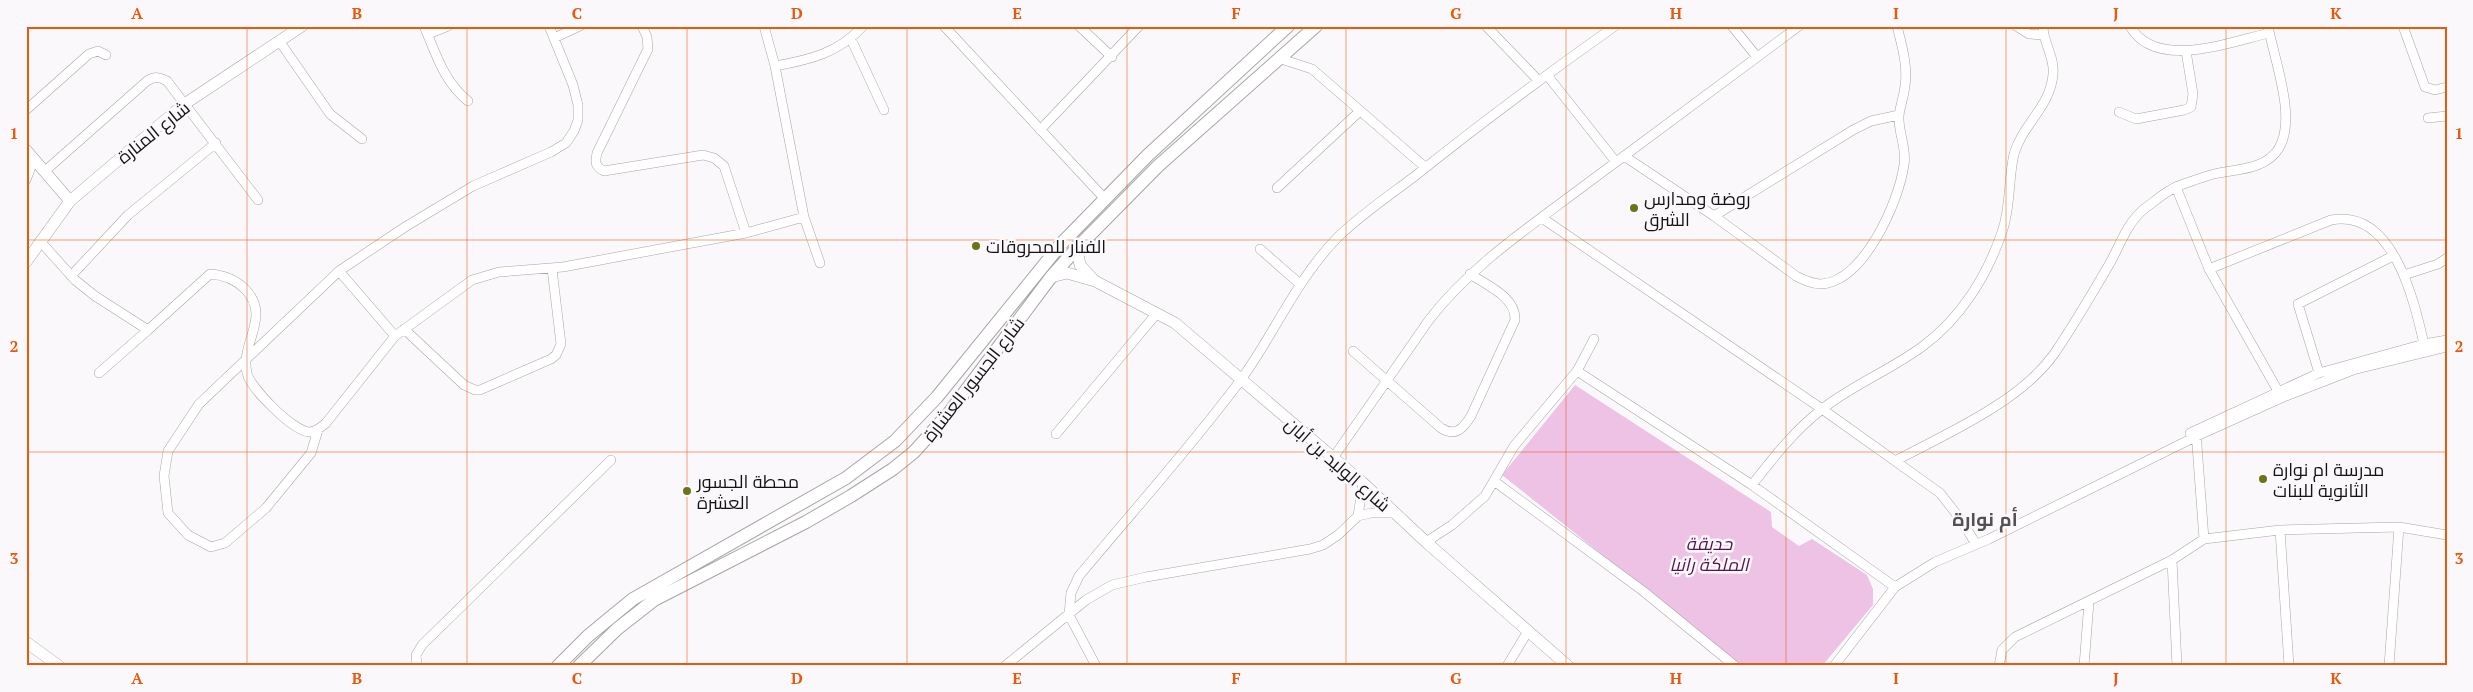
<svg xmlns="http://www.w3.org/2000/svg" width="2473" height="692" font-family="'PT Serif',Cairo,serif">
  <rect width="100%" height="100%" fill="#fbf8fb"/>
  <path fill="#edc2e5" d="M1575,385L1771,512L1772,527L1799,546L1812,539L1867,575L1873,589V605L1822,666H1742L1502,475Z"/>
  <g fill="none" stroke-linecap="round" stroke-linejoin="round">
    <defs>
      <path id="minor" d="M424,26C436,54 444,82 468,101
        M642,26L647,37L648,49L597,153C595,162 595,167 604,171L703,155L714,158L724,166L746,233
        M764,26L775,66L804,217L820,263
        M944,26L1105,199
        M1079,26L1112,57
        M1486,26L1538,80
        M1732,26L1757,57
        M2016,26L2029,34L2043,35
        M2130,26C2155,71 2230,42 2269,33
        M2403,26L2425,87L2435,90L2447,87
        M428,34L448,26
        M554,38L580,26
        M851,39L884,110
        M280,42L330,114L362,139
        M1278,58L1312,69L1425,167
        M775,66C809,60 839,53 863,26
        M1547,75L1616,162
        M26,110L89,54L98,51L106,55
        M2119,112L2136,119L2184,110L2191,107L2193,94L2186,51
        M2428,118L2447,116
        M1040,130L1139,26
        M1624,156L1714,216L1796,276C1804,280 1812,284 1821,284C1864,282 1899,201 1904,165C1907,147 1898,133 1899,116C1900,106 1904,96 1905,86C1908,66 1902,46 1897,26
        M45,171L147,81C155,76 159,77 167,81L258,200
        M26,180L34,159
        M2176,187L2209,269L2278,391
        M1277,188L1360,111
        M1714,216L1853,130L1871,121L1899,115
        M1542,218L1822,409L1940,493L1961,520L1976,544
        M40,241L75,280L95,296L148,330L210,274C224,275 235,279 245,289C272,317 240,342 247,373C250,388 293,431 309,432C316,432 321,427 326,423L395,336L472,280L499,272L563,267L746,233L804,217
        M1260,249L1300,284
        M2209,269L2331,220C2393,208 2414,300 2424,344
        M339,271L395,336
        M2404,275L2438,264L2447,258
        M71,276L128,215L216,143
        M404,329L464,385L475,390H480L551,359L556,355L561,344L552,269
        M1353,351L1441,428C1455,437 1463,429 1471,416L1515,320C1516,297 1488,286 1470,274
        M1577,371L1752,485L1895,587
        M99,373L148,330
        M2319,373L2298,304L2393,256
        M318,430L311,453L266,508L225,543L211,547L188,535L168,513L164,476L168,451L199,404L339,271L405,227L473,186L551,152L566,143L574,131L578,120V105L573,85L549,26
        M2196,432L2204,539
        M2190,433L2319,373L2424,344L2447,340
        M1056,434L1157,313
        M1333,458L1429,320C1469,268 1525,230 1577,191C1651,136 1725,81 1799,26
        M1895,461C1946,434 2020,402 2054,354C2074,325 2092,294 2110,263C2120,245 2127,223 2144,209C2154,202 2167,190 2178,186C2190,182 2202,177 2214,174C2236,169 2266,170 2279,148C2297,118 2274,59 2268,26
        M1494,481L1643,591L1735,666
        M1752,485C1773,458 1794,431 1821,410C1852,385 1891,370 1923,346C1961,318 1987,276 2002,232C2011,207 2008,180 2014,154C2022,125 2051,106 2053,74C2055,57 2043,43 2043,26
        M1358,516L1363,483
        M2280,530L2289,666
        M1426,542L1452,525L1485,496L1514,446L1577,371L1594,339
        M2172,560L2177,666
        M417,666L416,655L422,645L611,460
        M1005,666L1086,600L1112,585L1146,577L1310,549L1323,545L1338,535L1358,516L1371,513H1394
        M1096,666L1069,615L1071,593L1079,576C1133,511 1190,448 1240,381C1275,333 1297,278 1339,236C1362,214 1390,195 1415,176C1480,124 1547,74 1615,26
        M1507,666L1528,631
        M1834,666L1895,587L1935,562L1989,539L2197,436L2286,396L2353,370L2447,347
        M1999,666L2002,650L2015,637L2172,560L2204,539L2280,530L2399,527L2447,535
        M2084,666L2089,602
        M2389,666L2399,527"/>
      <path id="tertiary" d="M26,150L70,201
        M1077,248L1080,265L1092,278
        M26,262L70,201L183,105L302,26
        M1051,277L1067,273L1095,281L1175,323L1363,483L1426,542L1568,666
        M26,642L59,666"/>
      <path id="secondary" d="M558,666L588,636L633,599L846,478L895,441L937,397L1061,244L1148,155L1288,26
        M579,666L617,629L654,600L806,522L851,496L893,469L914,452L949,413L1051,277L1077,248L1158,166L1316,26"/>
    </defs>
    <use href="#minor" stroke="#a8a5a7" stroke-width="10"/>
    <use href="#tertiary" stroke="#a8a5a7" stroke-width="12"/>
    <use href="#secondary" stroke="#a8a5a7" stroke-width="14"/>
    <use href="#minor" stroke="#fff" stroke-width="9"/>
    <use href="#tertiary" stroke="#fff" stroke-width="11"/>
    <use href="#secondary" stroke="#fff" stroke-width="12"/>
  </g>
  <path fill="none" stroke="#e8590c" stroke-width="1" stroke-opacity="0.55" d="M247,26V666M467,26V666M687,26V666M907,26V666M1127,26V666M1346,26V666M1566,26V666M1786,26V666M2006,26V666M2226,26V666M26,240H2447M26,452H2447"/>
  <g fill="#6d731b" stroke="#fbf8fb" stroke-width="2">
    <circle cx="1634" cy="208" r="5"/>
    <circle cx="976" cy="246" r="5"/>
    <circle cx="2263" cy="479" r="5"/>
    <circle cx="687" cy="491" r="5"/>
  </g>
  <g text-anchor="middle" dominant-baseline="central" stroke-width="5" stroke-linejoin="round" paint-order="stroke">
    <g font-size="18" fill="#141314" stroke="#fbf8fb">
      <text transform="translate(153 132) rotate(-39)">شارع المنارة</text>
      <text transform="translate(973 379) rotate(-52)">شارع الجسور العشارة</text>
      <text transform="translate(1338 464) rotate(41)">شارع الوليد بن أبان</text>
    </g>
    <g font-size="18" fill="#141314" stroke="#fbf8fb" text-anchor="start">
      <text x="1644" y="198">روضة ومدارس<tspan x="1644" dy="21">الشرق</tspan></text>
      <text x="986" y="246">الفنار للمحروقات</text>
      <text x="2273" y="469">مدرسة ام نوارة<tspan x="2273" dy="21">الثانوية للبنات</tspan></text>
      <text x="697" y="481">محطة الجسور<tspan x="697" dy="21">العشرة</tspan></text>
    </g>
    <g font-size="18" font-style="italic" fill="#55114e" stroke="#fbf8fb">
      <text x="1709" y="543">حديقة<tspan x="1709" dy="21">الملكة رانيا</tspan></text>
    </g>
    <g font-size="19" font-weight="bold" fill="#535153" stroke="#fbf8fb">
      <text x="1985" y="518">أم نوارة</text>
    </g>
  </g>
  <rect width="2473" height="692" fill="none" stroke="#fbf8fb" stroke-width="55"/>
  <rect x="28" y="28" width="2418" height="636" fill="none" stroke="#e8590c" stroke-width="2"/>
  <g font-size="16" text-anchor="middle" font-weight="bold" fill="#e8590c">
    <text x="137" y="19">A</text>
    <text x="357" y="19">B</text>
    <text x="577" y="19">C</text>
    <text x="797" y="19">D</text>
    <text x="1017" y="19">E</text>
    <text x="1236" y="19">F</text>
    <text x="1456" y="19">G</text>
    <text x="1676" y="19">H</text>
    <text x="1896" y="19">I</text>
    <text x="2116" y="19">J</text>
    <text x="2336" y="19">K</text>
    <text x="14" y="139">1</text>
    <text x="2459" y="139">1</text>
    <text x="14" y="352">2</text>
    <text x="2459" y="352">2</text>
    <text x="14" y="564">3</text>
    <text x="2459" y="564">3</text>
    <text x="137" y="684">A</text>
    <text x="357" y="684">B</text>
    <text x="577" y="684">C</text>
    <text x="797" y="684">D</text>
    <text x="1017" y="684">E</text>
    <text x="1236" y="684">F</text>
    <text x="1456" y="684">G</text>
    <text x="1676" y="684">H</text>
    <text x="1896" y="684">I</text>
    <text x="2116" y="684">J</text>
    <text x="2336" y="684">K</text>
  </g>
</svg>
